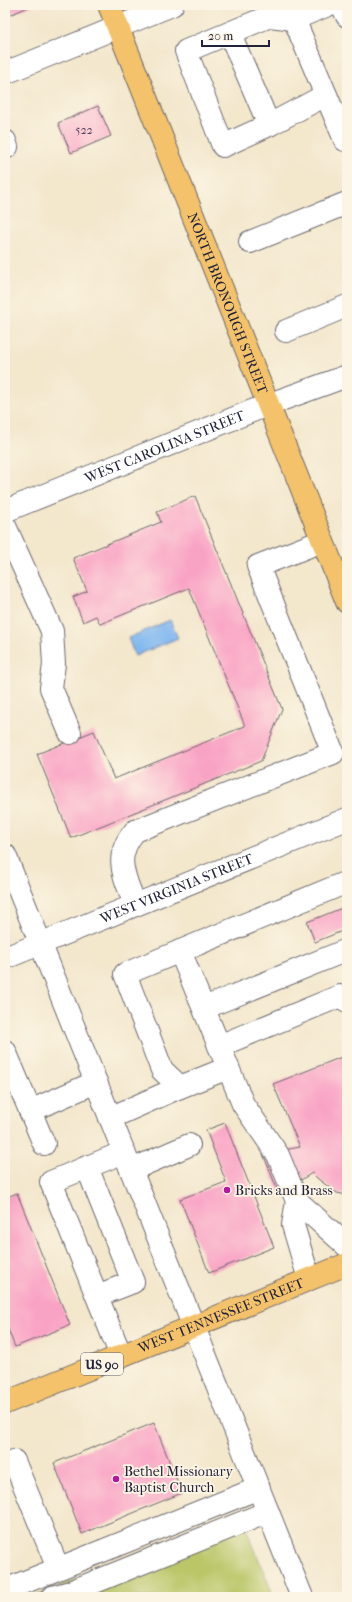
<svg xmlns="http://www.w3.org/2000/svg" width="352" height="1602" font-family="'IM FELL French Canon',serif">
  <rect width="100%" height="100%" fill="#fcf5e5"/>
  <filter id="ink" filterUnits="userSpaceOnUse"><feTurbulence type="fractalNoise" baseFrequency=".025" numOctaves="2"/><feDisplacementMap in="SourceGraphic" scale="8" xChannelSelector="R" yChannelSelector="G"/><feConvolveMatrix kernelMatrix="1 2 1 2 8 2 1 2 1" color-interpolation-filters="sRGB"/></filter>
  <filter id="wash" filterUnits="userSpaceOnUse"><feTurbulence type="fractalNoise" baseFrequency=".012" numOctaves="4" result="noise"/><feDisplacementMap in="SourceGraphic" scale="16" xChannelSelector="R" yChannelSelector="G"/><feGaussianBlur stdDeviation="0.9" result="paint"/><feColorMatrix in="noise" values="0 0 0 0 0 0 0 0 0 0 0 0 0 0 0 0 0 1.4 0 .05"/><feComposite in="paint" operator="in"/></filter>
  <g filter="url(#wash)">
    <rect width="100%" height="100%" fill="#f3e7cc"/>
    <path fill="#bac667" stroke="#6e7451" d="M240,1513L274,1597H32Z"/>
    <path fill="#81b8f0" stroke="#526d96" d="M170,620L178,638L135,656L128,638Z"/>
    <g id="blocks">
      <path fill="#f9a3c4" d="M5,5H33L5,17Z
        M98,106L111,136L71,153L58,123Z
        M195,496L282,709L261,761L71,838L37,754L94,731L114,779L245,726L189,588L100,624L96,616L83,622L73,597L87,591L73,558L161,522L157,512Z
        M347,906V929L315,942L307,922Z
        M347,1055V1195L337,1193L318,1179L312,1173L279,1194L263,1154L300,1147L273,1084Z
        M225,1123L274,1247L209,1273L180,1199L226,1182L206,1130Z
        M17,1193L70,1325L15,1347L5,1322V1198Z
        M154,1423L182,1493L82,1534L54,1463Z"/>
    </g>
  </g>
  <g filter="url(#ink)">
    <use href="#blocks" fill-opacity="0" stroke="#6b676e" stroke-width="1"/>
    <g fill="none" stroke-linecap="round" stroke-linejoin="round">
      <defs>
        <g id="minor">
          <path d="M342,5L347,16"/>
          <path d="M294,19L345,140"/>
          <path d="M230,34L269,125"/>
          <path d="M5,73L172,5"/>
          <path d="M326,95L269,125L223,146L186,51L270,16L294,19L328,5"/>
          <path d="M5,141L7,147L5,148"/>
          <path d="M250,242L347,203"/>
          <path d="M286,331L347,306"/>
          <path id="s1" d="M5,511L267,405L347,376"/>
          <path d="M5,526L52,631L54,664L51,688L70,733"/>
          <path d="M5,855L302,1597"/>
          <path d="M135,905C125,876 112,858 135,831L333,753L258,566L322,541"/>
          <path d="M180,951L243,1104L278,1155L297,1201L347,1246"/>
          <path id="s2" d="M5,958L347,819"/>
          <path d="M204,1008L347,950"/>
          <path d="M219,1046L340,996L347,1001"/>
          <path d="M5,1051L44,1144"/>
          <path d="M180,1087L162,1070L125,974L347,882"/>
          <path d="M30,1111L96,1082"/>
          <path d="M110,1118L180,1087L228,1068"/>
          <path d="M87,1167L133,1282L97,1296"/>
          <path d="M131,1170L189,1145"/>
          <path d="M297,1201L293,1225L309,1279"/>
          <path d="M121,1356L51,1182L124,1152"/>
          <path d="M5,1465L14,1461L58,1568"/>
          <path d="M5,1588L15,1586L259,1488"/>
          <path d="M52,1597L70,1592L268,1512"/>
        </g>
        <g id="major">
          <path id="s3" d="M109,5L347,602"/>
          <path id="s4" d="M5,1403L347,1264"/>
        </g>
      </defs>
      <use href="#minor" stroke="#6b676e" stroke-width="24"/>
      <use href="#major" stroke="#6b676e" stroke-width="24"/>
      <use href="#minor" stroke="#fff" stroke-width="22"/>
      <use href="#major" stroke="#f4c26a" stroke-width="22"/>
    </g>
  </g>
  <g fill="#b5179e" stroke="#fcf5e5" stroke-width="1.5">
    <circle cx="227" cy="1190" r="4"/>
    <circle cx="116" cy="1479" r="4"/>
  </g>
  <g text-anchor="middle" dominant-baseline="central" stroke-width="3.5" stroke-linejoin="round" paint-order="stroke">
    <g font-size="12" fill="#58425d">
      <text x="84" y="130">522</text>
    </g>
    <rect fill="#fcf5e5" stroke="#63616e" stroke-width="1" x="81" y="1353" width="42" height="22" rx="3"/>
    <g font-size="13" font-weight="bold" fill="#22223b">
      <text x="102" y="1364">US 90</text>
    </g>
    <g font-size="14" fill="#22223b" stroke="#fcf5e5">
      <text stroke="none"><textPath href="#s3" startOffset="321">NORTH BRONOUGH STREET</textPath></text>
      <text stroke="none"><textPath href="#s1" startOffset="172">WEST CAROLINA STREET</textPath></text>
      <text stroke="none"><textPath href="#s2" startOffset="185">WEST VIRGINIA STREET</textPath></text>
      <text stroke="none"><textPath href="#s4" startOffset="233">WEST TENNESSEE STREET</textPath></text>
    </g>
    <g font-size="14" fill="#22223b" stroke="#fcf5e5" text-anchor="start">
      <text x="235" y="1190">Bricks and Brass</text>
      <text x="124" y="1471">Bethel Missionary<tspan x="124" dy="16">Baptist Church</tspan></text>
    </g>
  </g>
  <rect width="352" height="1602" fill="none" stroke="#fcf5e5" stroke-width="20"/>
  <path d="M202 40v6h67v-6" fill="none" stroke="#22223b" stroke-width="2"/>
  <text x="208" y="40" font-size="12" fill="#22223b" stroke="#fcf5e5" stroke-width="3" paint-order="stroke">20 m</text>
</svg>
